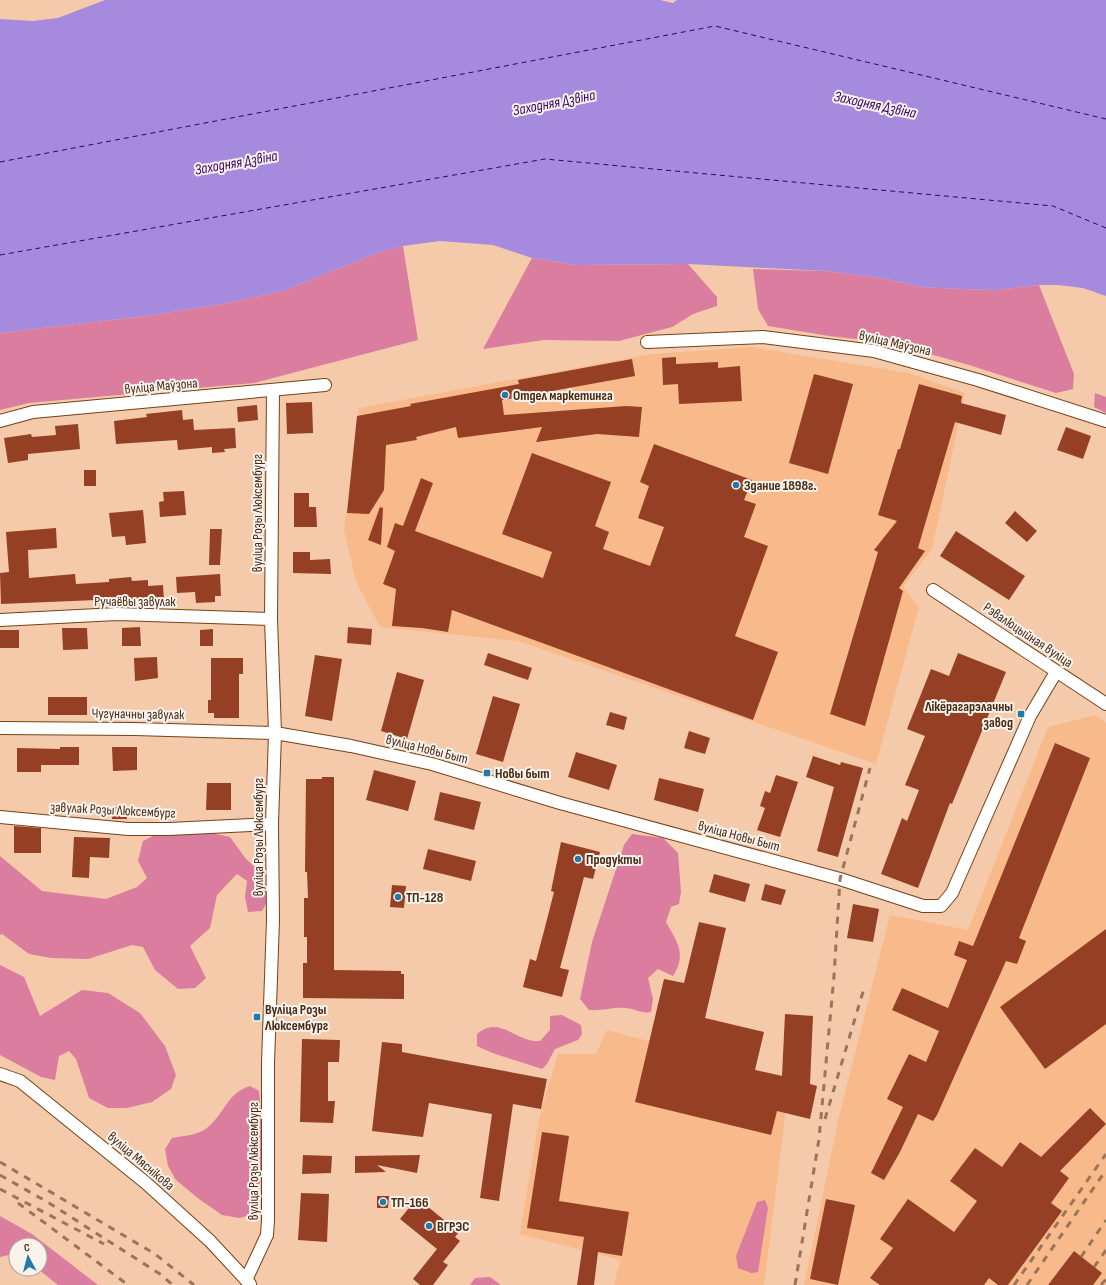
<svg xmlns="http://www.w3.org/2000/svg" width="1106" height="1285" font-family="'Sofia Sans Condensed',sans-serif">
  <rect width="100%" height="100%" fill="#f5caaa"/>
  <path fill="#f9ba8b" d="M752,347L909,373L965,393L932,549L903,587L919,607L876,764L518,641L380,627L356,582L344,530L359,408L651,354Z
    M1095,715L1106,723V1285H804L839,1116L890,915L968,930L1048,727Z
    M607,1030L790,1078L764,1285H614L620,1260L520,1234L539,1118L558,1054H596Z"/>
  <path fill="#db7d9f" d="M403,246L418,340L254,383L29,403L0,410V333L146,316L223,304L283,291L377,253Z
    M532,258L576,265L688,264L717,297V306L693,314L672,327L619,341L544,340L483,349Z
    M753,269L825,271L882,278L922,287L961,289L995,290L1039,285L1074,374L1073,389L1056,393L969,365L891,343L829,336L768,326L758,309Z
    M1095,393L1106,397V413L1094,407Z
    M207,832L230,837L246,859L262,873L266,887L267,902L262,911L248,912L245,897L247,881L237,874L217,895L210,928L190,946L206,978L195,988L178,989L155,970L143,947L132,945L88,959L51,958L29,954L2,934L0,935V856L42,891L106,899L137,887L147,878L138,861L143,841L159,833Z
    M632,834L663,838L678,853L681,892L679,904L671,907L666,922C677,942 687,954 673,976L658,969L648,978L653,999L651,1012C641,1014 634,1008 625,1008C613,1007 603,1011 589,1010L580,999L592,942L624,845Z
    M0,965L24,977L40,1016L82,990L108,993L140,1013L165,1046L176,1075L171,1089L152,1102L127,1108H108L89,1098L76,1059L69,1051L59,1056L55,1080L41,1077L0,1055Z
    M562,1015L581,1025L582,1034L578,1040L555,1049L547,1064L542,1069C521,1061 498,1057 477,1046V1034C500,1014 516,1043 540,1041L550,1030V1016Z
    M250,1086L259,1091C262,1120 265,1189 252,1215L239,1218L222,1215L199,1199L176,1180L168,1166L165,1149L172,1138C183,1136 200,1135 208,1127C225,1113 227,1093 250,1086Z
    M765,1200L768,1208L758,1272L751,1273L738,1268L736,1256L757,1202Z
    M0,1216L32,1234L98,1285H58L38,1269H40V1245H16V1256L13,1254L0,1257Z
    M490,1277L501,1285H470L475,1278Z"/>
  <path fill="#a58ade" d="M105,0H660L673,3L677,0H1106V296L1083,288L1058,285H1039L995,290L961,289L922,287L882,278L825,271L688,264L576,265L532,258L493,245L440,241L403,246L377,253L283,291L223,304L146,316L0,333V19L32,21L58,18Z"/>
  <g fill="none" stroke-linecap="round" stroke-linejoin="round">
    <path stroke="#360069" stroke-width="1" stroke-dasharray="5 4" stroke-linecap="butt" d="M0,162L715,26L1106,119
      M0,255L545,159L1053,206L1106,228"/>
  </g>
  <path fill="#953f24" d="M676,357V364L718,362V368L740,366L742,401L679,404L678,384L663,385L662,358Z
    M632,359L635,376L502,400L504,415L626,406L642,407L639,437L597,434L536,442L542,427L458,438L456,427L416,437L417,440L386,445L384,490L369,514L347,513L357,416L411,406L410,404L519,384L518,380Z
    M814,374L853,384L828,474L789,463Z
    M919,384L962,396L961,403L1006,415L1001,435L955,422L918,548L925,551L899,588L903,591L865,726L830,714L878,552L874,550L897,521L878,515L898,449H900Z
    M312,402L313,433L287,434L286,403Z
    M257,405L258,420L238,422L237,407Z
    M182,410L183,420L193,419L194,430L235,428L236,448L224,449L225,452L212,453V447L178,450L177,440L116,444L114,421L147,417L146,414Z
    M78,424L80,449L28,454V460L8,463L4,438L31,434L32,437L56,435L55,426Z
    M1066,427L1091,436L1083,459L1057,450Z
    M654,444L752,480L744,500L756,504L744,537L768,546L735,636L778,652L753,720L452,610L448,632L422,628L392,626L396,589L383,584L395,551L387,547L395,523L403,526L421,478L433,483L415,531L543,578L552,552L502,534L532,453L611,482L595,526L609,532L603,549L650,566L664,527L638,518L649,486L640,482Z
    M84,470H96V486H84Z
    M184,491L186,515L160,517L159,502L164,501L163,492Z
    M294,493H309V507H316L317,527H294Z
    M380,507L383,508L381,545L368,540Z
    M143,510L146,543L126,545L125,536L112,537L109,513Z
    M1015,511L1037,531L1027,542L1005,523Z
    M56,528L57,548L28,550L29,578L75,574L76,584L109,582V579L131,577L132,581L148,580V586L163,585L164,600L96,604V600L1,604L0,573L9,572L6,532Z
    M210,529H222L220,565H209Z
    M956,531L1025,576L1009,600L940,556Z
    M293,552H310V560L330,559L331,574L293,573Z
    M220,574L221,596H215V602L196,603L195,592L177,593L176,577Z
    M140,627L141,646H122V628Z
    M348,627L372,629L371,645L347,643Z
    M62,628H87L88,649L63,650Z
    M213,629V646H200V630Z
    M0,630H19V648H0Z
    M488,653L532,668L528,680L484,665Z
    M958,653L1006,672L952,804L950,803L918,888L881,874L902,818L907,821L919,790L905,785L925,736L907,729L931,669L949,676Z
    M315,655L342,659L332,721L305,716Z
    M157,657L158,678L135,681L134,658Z
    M211,658H243V674H239V718H214V713H208V700H211Z
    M397,672L424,680L407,739L381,731Z
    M493,696L520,704L503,762L476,754Z
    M48,697H87V715H48Z
    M610,712L627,717L624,730L606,725Z
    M689,731L710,738L705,754L684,748Z
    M1055,743L1090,758L1019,938L1026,941L1017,964L1006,961L937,1115L933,1121L918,1114L900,1152L884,1180L871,1173L903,1107L887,1099L909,1054L926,1062L939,1031L892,1010L902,988L948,1008L967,960L954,955L959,941L973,946Z
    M60,747H79V765H41V772H17V748L60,749Z
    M112,747H137V770L113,771Z
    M576,752L617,765L609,790L568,777Z
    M813,756L840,765L841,762L863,768L838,857L817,851L834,787L806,777Z
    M374,770L416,781L408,811L366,800Z
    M776,775L798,782L780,837L757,830L765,808L760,806L765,791L770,793Z
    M322,777H334V970L401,971V974H404V999L303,998V963H307V937H304V898H308L307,872H305L306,779H322Z
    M659,778L704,789L698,812L654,800Z
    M207,783H231V810H206Z
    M440,792L481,802L474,830L434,820Z
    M113,807H127V819H112Z
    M14,826L41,828V853H14Z
    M74,837L110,838L109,858L90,857L89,878L72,877Z
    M561,842L600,852L593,879L584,877L560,968L569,970L562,997L523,987L530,959L536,961L544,931L554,892L551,891Z
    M428,849L476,861L471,881L423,869Z
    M714,874L750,884L745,902L709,892Z
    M765,884L786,890L781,905L761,900Z
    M392,885L406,886L404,908L390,907Z
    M853,904L879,909L873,942L847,938Z
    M699,922L726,928L705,1018L764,1032L755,1070L782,1076L785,1014L813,1016L810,1084L817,1086L810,1119L777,1111L771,1135L635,1102L664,979L684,983Z
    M1106,929V1024L1045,1069L1000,1007Z
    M302,1039L340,1040L339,1062H328V1101H335L333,1123L300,1122Z
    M382,1042L402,1044V1052L547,1079L541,1109L513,1104L499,1201L480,1198L492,1114L429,1103L423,1137L372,1131Z
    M1090,1108L1106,1124L1060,1171L1069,1178L1051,1203L1062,1211L1008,1285H998L989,1278L984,1285H880L870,1278L893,1248L880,1239L908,1199L954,1232L977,1201L950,1181L975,1148L1002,1167L1020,1142L1041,1157Z
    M542,1132L569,1136L559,1201L629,1212L622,1256L598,1252L594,1285H577L584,1237L527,1228Z
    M303,1155L332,1156L331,1173L302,1174Z
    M420,1155L417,1173L377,1165L386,1172L355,1173V1156Z
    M301,1193L329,1194L327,1242L298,1240Z
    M377,1196H389L388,1208H377Z
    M417,1198L459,1232L455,1237L460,1241L443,1262L448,1265L433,1285H420L413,1279L437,1249L400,1219Z
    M826,1199L855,1205L838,1285L810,1279Z
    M1074,1251L1102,1273L1093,1285H1048Z"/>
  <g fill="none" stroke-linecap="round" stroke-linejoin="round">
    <defs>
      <path id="street" d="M647,342L763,337L874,351L978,380L1106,421
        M0,421L33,412L325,385
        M933,590L1106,704
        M0,620L117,614L271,619
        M0,728L134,729L275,733L351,746L432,764L560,803L840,879L923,906H941L952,893L1030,716L1056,672
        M0,817L128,829H169L272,824
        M0,1074L20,1081L146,1183L210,1241L250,1284
        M246,1280L267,1235L268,1220V1063L273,920L272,824L275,733L271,619L273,391"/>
    </defs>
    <use href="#street" stroke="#734217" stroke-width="14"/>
    <use href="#street" stroke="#fff" stroke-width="12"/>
    <path stroke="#99765a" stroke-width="3" stroke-dasharray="7 7" stroke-linecap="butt" d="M825,1119L865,985
      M0,1162L155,1254L194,1285
      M0,1175L49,1203L160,1274L173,1285
      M0,1189L104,1244
      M18,1203L128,1285
      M1081,1257L1106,1220
      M1094,1267L1106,1250
      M795,1285L819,1139L834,976L840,879L870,768
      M1014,1285L1106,1154
      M1027,1285L1106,1170
      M1101,1285L1106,1279"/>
  </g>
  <g fill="#237aa9" stroke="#faf3ed" stroke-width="1.5">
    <circle cx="505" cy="395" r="4"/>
    <circle cx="736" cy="485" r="4"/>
    <rect x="1017" y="710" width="8" height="8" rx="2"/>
    <rect x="483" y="769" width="8" height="8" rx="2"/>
    <circle cx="578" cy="859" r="4"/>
    <circle cx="398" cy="897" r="4"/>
    <rect x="253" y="1013" width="8" height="8" rx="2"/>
    <circle cx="383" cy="1202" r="4"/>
    <circle cx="429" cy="1226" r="4"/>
  </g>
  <g text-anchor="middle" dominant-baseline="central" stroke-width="4" stroke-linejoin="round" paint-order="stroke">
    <g font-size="14" fill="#472b14" stroke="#faf3ed">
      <text transform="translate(895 343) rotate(13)">вуліца Маўзона</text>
      <text transform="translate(161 386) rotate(-5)">вуліца Маўзона</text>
      <text transform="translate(257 513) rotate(-90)">вуліца Розы Люксембург</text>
      <text x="135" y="601">Ручаёвы завулак</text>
      <text transform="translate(1028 635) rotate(34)">Рэвалюцыйная вуліца</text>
      <text transform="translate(138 714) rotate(1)">Чугуначны завулак</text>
      <text transform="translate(427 749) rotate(14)">вуліца Новы Быт</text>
      <text transform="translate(113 810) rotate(3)">завулак Розы Люксембург</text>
      <text transform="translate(739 836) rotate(15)">вуліца Новы Быт</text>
      <text transform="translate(258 837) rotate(-90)">вуліца Розы Люксембург</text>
      <text transform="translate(141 1161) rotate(40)">вуліца Мяснікова</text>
      <text transform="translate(253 1161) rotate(-90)">вуліца Розы Люксембург</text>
    </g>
    <g font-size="14" font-weight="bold" fill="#472b14" stroke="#faf3ed" text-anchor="start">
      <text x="513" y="395">Отдел маркетинга</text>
      <text x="744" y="485">Здание 1898г.</text>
      <text x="1013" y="706" text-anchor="end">Лікёрагарэлачны<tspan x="1013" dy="16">завод</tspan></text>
      <text x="495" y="773">Новы быт</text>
      <text x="586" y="859">Продукты</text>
      <text x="406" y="897">ТП-128</text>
      <text x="265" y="1009">Вуліца Розы<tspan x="265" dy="16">Люксембург</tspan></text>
      <text x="391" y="1202">ТП-166</text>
      <text x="437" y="1226">ВГРЭС</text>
    </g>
    <g font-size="15" font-style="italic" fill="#360069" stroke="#faf3ed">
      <text transform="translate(554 103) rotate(-11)">Заходняя Дзвіна</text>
      <text transform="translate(875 105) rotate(12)">Заходняя Дзвіна</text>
      <text transform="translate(236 163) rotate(-10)">Заходняя Дзвіна</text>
    </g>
  </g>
  <g transform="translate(28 1257) rotate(353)"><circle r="19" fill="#faf3ed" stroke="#b2a396"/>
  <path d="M0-3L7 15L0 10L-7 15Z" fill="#237aa9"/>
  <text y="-6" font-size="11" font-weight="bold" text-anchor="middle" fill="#472b14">С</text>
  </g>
</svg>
